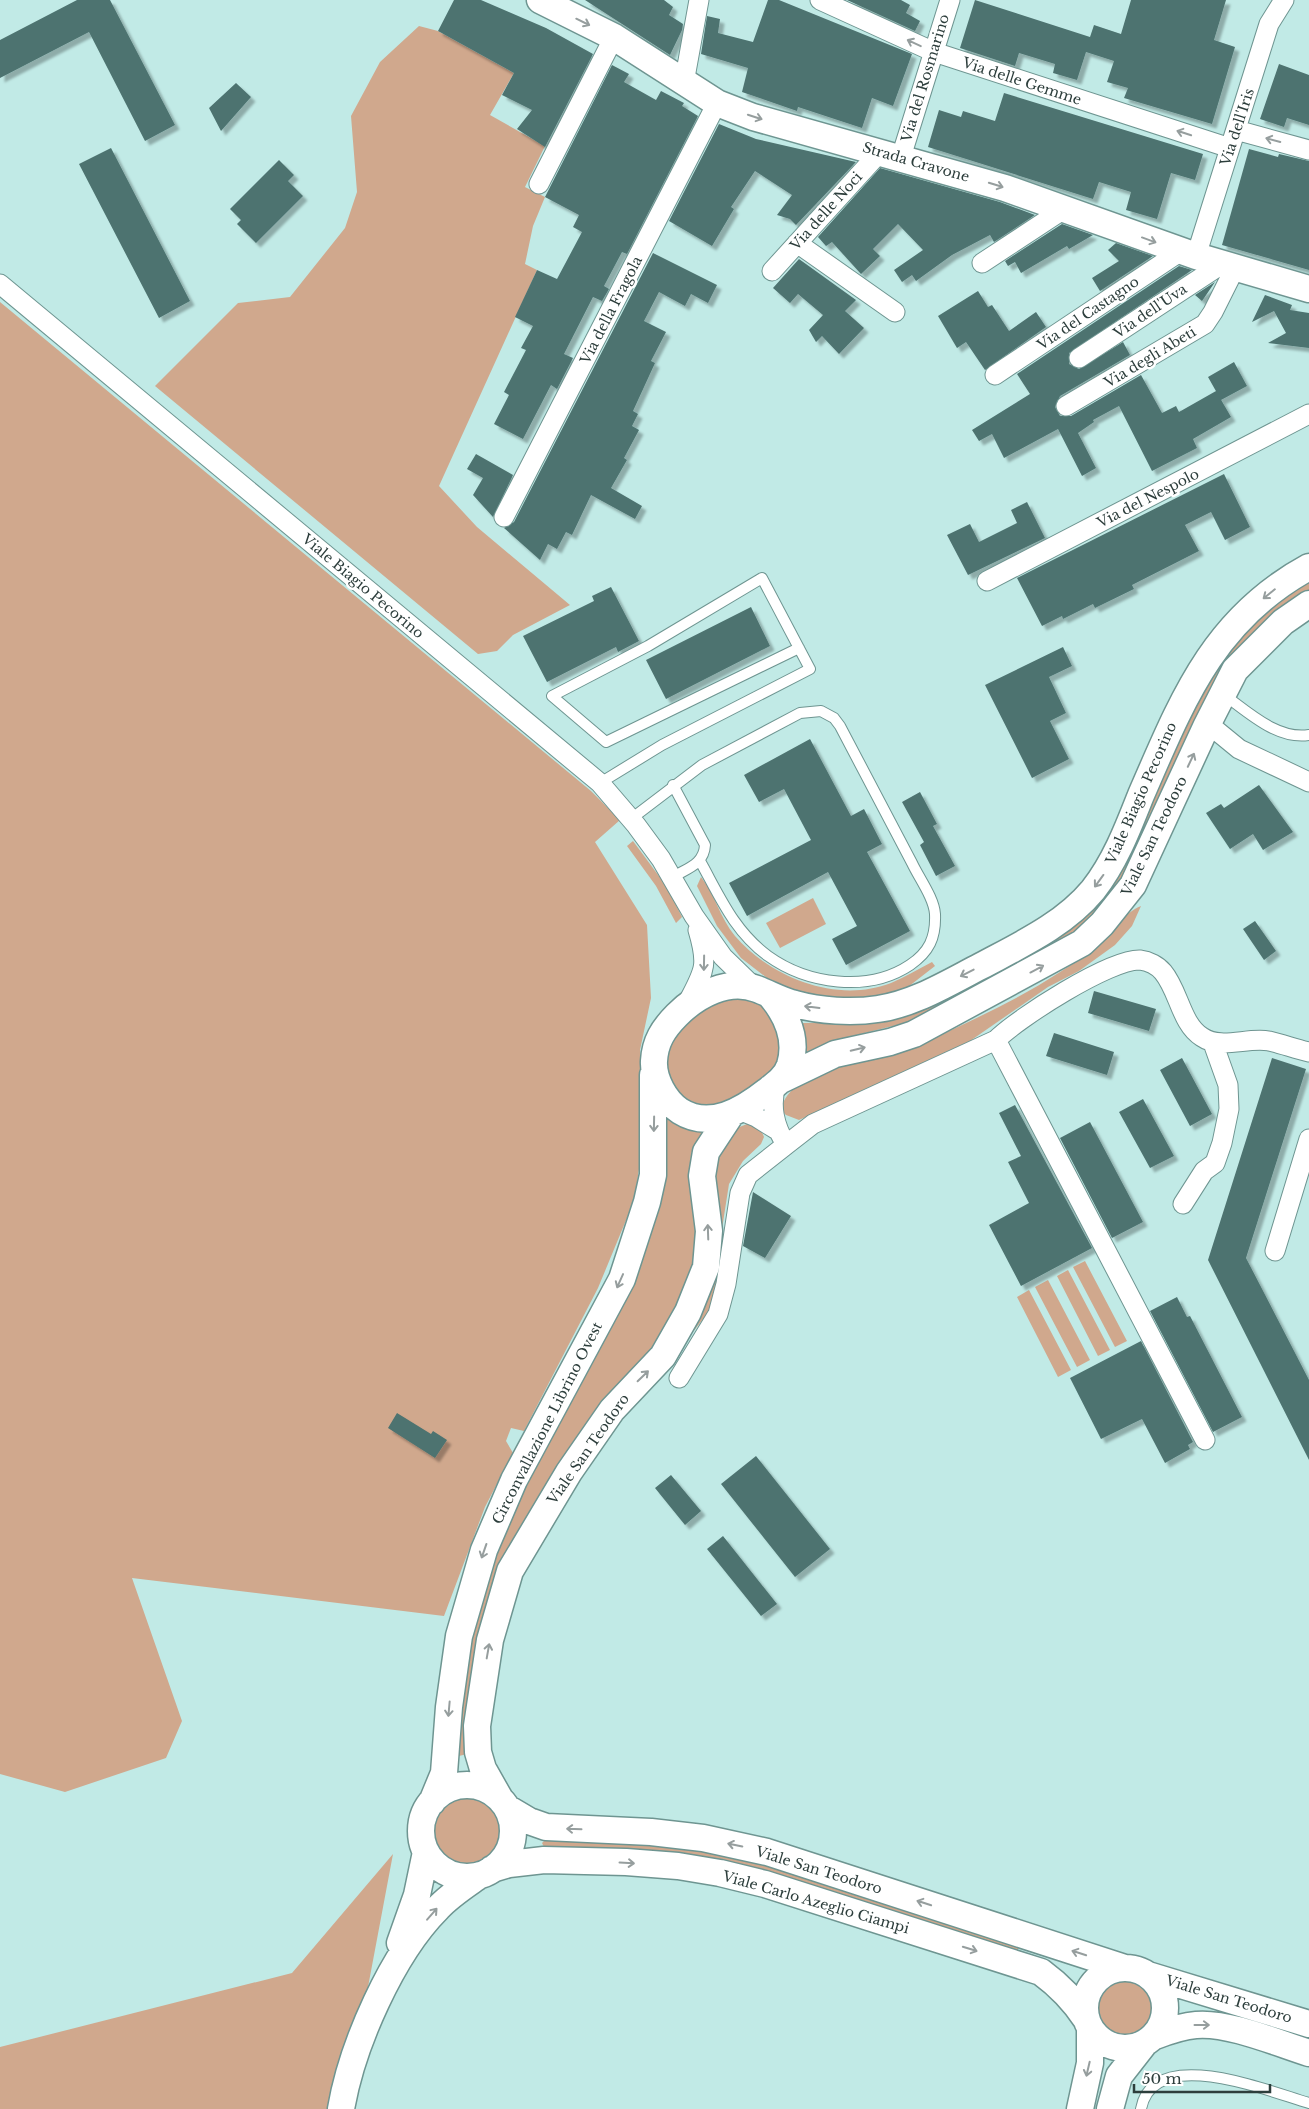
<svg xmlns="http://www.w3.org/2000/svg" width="1309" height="2109" font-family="'Libre Baskerville',serif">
  <defs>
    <filter id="shadow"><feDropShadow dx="4.5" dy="4.5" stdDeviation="1" flood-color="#0004"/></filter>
  </defs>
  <rect width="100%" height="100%" fill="#c1eae6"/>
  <path fill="#d0a88d" d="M419,26L438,31L514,73L490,115L545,146L525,187L545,197L533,226L525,264L537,270L439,486L477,527L570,605L513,635L497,651L478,654L155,386L238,303L290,297L345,228L357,192L351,116L380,62Z
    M0,302L591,791L620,820L595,842L647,925L651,998L640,1050L643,1122L640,1163L634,1201L598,1288L524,1431L511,1428L506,1441L513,1453L485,1507L444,1616L132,1578L182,1721L166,1758L65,1792L0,1774Z
    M1309,578V591L1284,608L1129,875L1073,937L909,1022L832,1041L805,1055V1034L802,1023L853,1022L1051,939L1210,673L1257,617Z
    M633,841L667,887L682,917L676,923L656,886L627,846Z
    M701,877C715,894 720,918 735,936C771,978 837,1004 891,983C905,977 918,969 932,962L935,966L908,987L890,995L842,1000L795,992L771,981L741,958L717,926L697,886Z
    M813,898L826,924L780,948L766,923Z
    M1141,906L1132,926L1115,945L1079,971L1048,987L970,1041L799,1120L786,1115L781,1110C790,1064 883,1062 919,1045C966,1023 1016,1001 1060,972C1074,963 1091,952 1103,941C1116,929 1125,912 1141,906Z
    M728,997L756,1001L769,1010L782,1044L775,1071L730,1104L700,1107L677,1095L665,1075L666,1047L672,1035L704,1007Z
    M671,1113L707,1128L696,1142L691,1154L690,1174L698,1230L696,1262L667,1331L548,1487L467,1754L459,1756L457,1753L465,1664L485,1578L662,1167L666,1119Z
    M747,1124C757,1124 760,1127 764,1137L761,1144L743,1161L729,1184L719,1248L715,1304L669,1362L685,1339L712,1163L737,1128Z
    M1085,1261L1127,1341L1115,1347L1073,1267Z
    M1068,1270L1110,1350L1098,1356L1057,1276Z
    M1048,1280L1090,1360L1077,1367L1035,1287Z
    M1029,1290L1071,1370L1058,1377L1017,1297Z
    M432 1830a35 35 0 1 1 70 0a35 35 0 1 1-70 0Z
    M546,1839L627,1841L725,1852L1021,1944L1017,1951L767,1873L545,1849L542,1843Z
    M393,1854L365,2003L331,2109H0V2047L292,1973Z
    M1097 2008a28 28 0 1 1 56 0a28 28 0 1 1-56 0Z"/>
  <path fill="#4d7370" filter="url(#shadow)" d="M77,0H110L175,125L145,141L89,32L0,78V40Z
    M454,0H481L546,28L593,54L545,147L517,129L532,110L502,95L514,73L438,31Z
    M585,0H664L673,7L669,15L683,24L682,30L670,55Z
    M768,0H779L912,54L893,106L872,98L862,128L798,107L797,111L742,92L748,68L701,54L707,16L720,19L718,33L753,42Z
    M847,0H901L910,5L906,13L920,21L915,31Z
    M975,0L1090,37L1094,25L1121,34L1131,0H1226L1214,40L1235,47L1212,124L1124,98L1128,88L1107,82L1114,61L1086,52L1077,80L1053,73L1055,64L1019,53L1015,66L960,48Z
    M1279,64L1309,75V125L1287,118L1284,127L1260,119Z
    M612,65L629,74L624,82L656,100L661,91L684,103L682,106L698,116L627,254L622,252L604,286L609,289L602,301L593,297L564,354L573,358L557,389L551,385L523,439L494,424L509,395L504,392L526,350L521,348L533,326L515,317L537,270L557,279L582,232L573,227L579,215L545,197Z
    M236,83L251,97L221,131L209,108Z
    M1004,93L1203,154L1195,180L1171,173L1157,219L1126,210L1131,192L1099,182L1093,199L928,147L939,110L961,117L963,111L995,121Z
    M719,124L756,139L856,162L796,225L790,219L777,215L792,195L755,171L731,207L734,209L712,246L669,221Z
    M111,148L190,301L159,318L79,164Z
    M1249,149L1278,157L1279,154L1309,161V270L1222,245Z
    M279,160L294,175L288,181L303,196L256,243L237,224L241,220L230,209Z
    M880,168L1000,202L1035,215L994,242L990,235L952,255L916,281L912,275L902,282L894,270L923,250L898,224L873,249L880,256L861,274L832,242L826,246L818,237Z
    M1062,224L1093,235L1069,249L1067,246L1021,273L1015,262L1008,266L1005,261Z
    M1116,243L1153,256L1100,291L1092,278L1119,261L1108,250Z
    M653,253L717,285L708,303L691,294L685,306L659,292L644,321L666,332L651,361L655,363L633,411L638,414L632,426L639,430L624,458L627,460L611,488L642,506L635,519L591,495L572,535L566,532L557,549L548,544L540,560L504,528L514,522Z
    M799,259L856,300L845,311L864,328L839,354L822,336L816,342L809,330L823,315L798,294L790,303L773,288Z
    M1179,266L1192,270L1069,353V364L1079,369L1123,342L1130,355L1060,396L1055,407L1060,416H1071L1141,375L1162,413L1176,406L1179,412L1216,391L1231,417L1193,439L1197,448L1152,471L1119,406L1093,420L1094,422L1078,433L1096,468L1082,476L1058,429L1004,458L992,434L979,441L972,430L1030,394L1017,374Z
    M1215,282L1202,301L1195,295Z
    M978,291L988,307L992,305L1009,331L1036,312L1046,327L985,370L966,342L957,348L938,316Z
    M1265,295L1292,305L1290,310L1309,313V348L1268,343L1286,333L1274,311L1252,322Z
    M1234,362L1247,386L1221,400L1208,377Z
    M476,454L513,475L493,517L473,495L483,478L467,469Z
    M1224,474L1250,527L1225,540L1211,512L1185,525L1199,551L1132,585L1134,589L1095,608L1093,604L1063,619L1062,616L1042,626L1017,578Z
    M1027,502L1045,538L968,575L947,535L970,524L979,542L1017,523L1011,510Z
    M611,587L639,641L618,652L616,647L547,682L523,636L594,601L592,596Z
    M751,607L770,646L666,699L646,660Z
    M1063,647L1072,666L1049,677L1066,713L1050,721L1069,759L1032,778L985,685Z
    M810,739L851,816L864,809L882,844L867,852L910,931L846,965L832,939L857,926L828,872L747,916L729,883L811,840L784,789L759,802L744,775Z
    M1259,785L1293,832L1263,850L1253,834L1230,849L1206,813L1221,804L1224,808Z
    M920,792L937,824L933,826L955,866L936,876L920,845L924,842L902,802Z
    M1255,921L1276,951L1264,960L1243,929Z
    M1094,991L1156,1009L1149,1031L1088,1013Z
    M1054,1033L1114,1052L1107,1075L1046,1056Z
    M1182,1058L1212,1114L1190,1126L1160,1070Z
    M1272,1058L1306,1069L1246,1258L1309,1380V1460L1208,1260Z
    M1143,1099L1174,1156L1150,1168L1119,1112Z
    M1015,1105L1092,1248L1021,1286L989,1225L1029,1203L1008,1162L1021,1156L999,1113Z
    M1090,1122L1143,1222L1112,1238L1060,1138Z
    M753,1192L791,1216L765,1258L743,1246Z
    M1177,1297L1187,1317L1190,1316L1242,1417L1213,1432L1150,1311Z
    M1141,1341L1193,1442L1188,1445L1190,1449L1165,1463L1142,1419L1101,1439L1070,1378Z
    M397,1413L431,1434L433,1431L447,1440L435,1458L388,1428Z
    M756,1456L830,1549L795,1577L721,1484Z
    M671,1475L701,1511L685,1525L655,1488Z
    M723,1536L777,1604L761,1616L707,1549Z"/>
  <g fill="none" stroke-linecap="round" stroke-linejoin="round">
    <defs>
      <path id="lane" d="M1223,694C1248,712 1277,740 1309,735
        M600,783L662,745L810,669L762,578L648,646L552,696L606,742L799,648
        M631,819L702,765L800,713L821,711L834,718L840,726C864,772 888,818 912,863C919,878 934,898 935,914C936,938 929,952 910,965C868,993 807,984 768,956C734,931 720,897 700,861
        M673,877C688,868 704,864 705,845L673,785
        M1141,2109C1153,2043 1270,2092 1309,2103"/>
      <path id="street" d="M820,0L934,52L1230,148
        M684,83L699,0
        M1236,130L1309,150
        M901,157L950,0
        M539,184L614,37
        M797,243L895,312
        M1196,256L1269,24L1284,0
        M982,263L1064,209
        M772,271L880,152
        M0,284L600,783L636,825L661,859L694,916L723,957L755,988
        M1079,358L1222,264
        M995,375L1181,251
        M1066,406L1205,324L1213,312L1235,268
        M504,517L717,103
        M987,581L1309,414
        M1206,727L1217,731L1239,749L1309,782
        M687,1004C704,971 709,967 698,930
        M996,1040L1205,1440
        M776,1084C770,1106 774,1125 786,1145L813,1124L996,1040C1018,1018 1110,959 1140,960C1149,961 1158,966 1163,972C1179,991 1181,1024 1202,1037C1221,1050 1247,1037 1269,1041C1282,1044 1296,1049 1309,1052
        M739,1110L756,1117L777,1130
        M1183,1204L1204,1171L1215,1163L1222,1143L1229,1109L1228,1085L1213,1043
        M1275,1251L1309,1139
        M679,1378L718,1314L726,1284L740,1193L748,1175L786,1145"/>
      <path id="secondary" d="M540,0L614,37L717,103L753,117L1005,188L1196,256L1309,289
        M770,995C787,1015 798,1038 790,1065C786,1077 776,1084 767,1091C743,1110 710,1130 680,1111C665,1101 653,1079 654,1061C655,1042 663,1029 677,1015C697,995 728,978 757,989C770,994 782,1001 795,1004C820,1011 852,1013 878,1009C914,1004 948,983 981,966C1020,945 1064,925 1093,890C1115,862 1128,828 1141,795C1182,701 1213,619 1309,567
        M781,1080L835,1054L890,1042L914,1034L1082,943L1102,924L1133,885L1206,727L1235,670L1283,622L1309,604
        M421 1831a46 46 0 1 1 92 0a46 46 0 1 1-92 0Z
        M500,1799L483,1769L478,1752L477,1726L490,1640L510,1571L569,1472L612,1410L663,1356L688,1312L706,1267L709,1231L702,1176L706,1152L731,1114
        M432,1802L444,1773L449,1707L459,1636L484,1550L514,1480L622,1279L647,1202L653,1175V1075
        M507,1808L529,1821L546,1827L651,1832L703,1838L767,1852L1125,1968
        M492,1869L509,1864L544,1860L626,1862L678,1866L720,1873L765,1884L1041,1972C1060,1986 1073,1999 1086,2019
        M400,1943L417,1895L426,1852
        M1085 2008a40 40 0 1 1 80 0a40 40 0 1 1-80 0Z
        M1148,1975L1309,2024
        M1155,2036C1168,2031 1182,2026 1196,2025C1229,2022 1277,2043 1309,2053
        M341,2109C352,2045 392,1954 438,1908C450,1895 466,1885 480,1875
        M1080,2109L1090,2063V2029
        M1110,2109L1119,2076L1144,2044"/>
    </defs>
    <use href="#lane" stroke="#6e9591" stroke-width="12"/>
    <use href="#street" stroke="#6e9591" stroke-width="21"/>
    <use href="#secondary" stroke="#6e9591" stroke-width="29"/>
    <use href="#lane" stroke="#fff" stroke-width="10"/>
    <use href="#street" stroke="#fff" stroke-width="19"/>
    <use href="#secondary" stroke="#fff" stroke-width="26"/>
  </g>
  <defs><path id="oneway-shaft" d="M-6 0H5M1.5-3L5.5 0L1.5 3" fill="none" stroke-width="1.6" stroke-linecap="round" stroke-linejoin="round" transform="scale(1.25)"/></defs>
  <g stroke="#969e9e">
    <use href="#oneway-shaft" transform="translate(583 22) rotate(26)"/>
    <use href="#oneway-shaft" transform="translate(914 43) rotate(-155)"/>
    <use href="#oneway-shaft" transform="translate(755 117) rotate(18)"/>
    <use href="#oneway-shaft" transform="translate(1184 133) rotate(-162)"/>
    <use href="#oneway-shaft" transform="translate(1273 140) rotate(-165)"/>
    <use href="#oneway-shaft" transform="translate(996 185) rotate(17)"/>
    <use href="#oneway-shaft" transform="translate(1149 240) rotate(20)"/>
    <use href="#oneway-shaft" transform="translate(1269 594) rotate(141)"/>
    <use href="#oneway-shaft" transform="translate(1191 760) rotate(-65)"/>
    <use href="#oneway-shaft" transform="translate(1099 881) rotate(126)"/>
    <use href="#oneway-shaft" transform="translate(704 963) rotate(91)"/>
    <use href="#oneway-shaft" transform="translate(1037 969) rotate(-28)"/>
    <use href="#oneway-shaft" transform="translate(967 973) rotate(153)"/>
    <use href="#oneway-shaft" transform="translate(812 1007) rotate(-173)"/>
    <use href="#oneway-shaft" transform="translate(858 1049) rotate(-13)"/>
    <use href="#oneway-shaft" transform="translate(654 1124) rotate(91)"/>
    <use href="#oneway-shaft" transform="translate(708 1232) rotate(-92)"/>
    <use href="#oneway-shaft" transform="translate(620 1281) rotate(114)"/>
    <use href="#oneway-shaft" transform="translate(643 1376) rotate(-44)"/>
    <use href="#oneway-shaft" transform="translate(484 1551) rotate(109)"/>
    <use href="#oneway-shaft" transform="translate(488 1651) rotate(-80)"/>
    <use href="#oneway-shaft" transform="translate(449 1709) rotate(95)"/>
    <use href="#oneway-shaft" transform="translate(574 1829) rotate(-178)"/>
    <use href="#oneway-shaft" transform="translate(735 1845) rotate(-168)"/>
    <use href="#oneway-shaft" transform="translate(627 1863) rotate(3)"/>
    <use href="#oneway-shaft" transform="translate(924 1903) rotate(-162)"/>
    <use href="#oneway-shaft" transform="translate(432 1914) rotate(-49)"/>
    <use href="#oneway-shaft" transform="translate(970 1949) rotate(17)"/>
    <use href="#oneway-shaft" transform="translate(1079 1953) rotate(-162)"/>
    <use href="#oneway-shaft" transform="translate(1202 2025)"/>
    <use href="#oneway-shaft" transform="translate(1088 2069) rotate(103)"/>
  </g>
  <g text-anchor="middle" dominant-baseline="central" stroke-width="5" stroke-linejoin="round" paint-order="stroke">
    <g font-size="14" fill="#2d3e3c" stroke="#fff">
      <text transform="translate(925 78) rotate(-73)">Via del Rosmarino</text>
      <text transform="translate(1022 81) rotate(18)">Via delle Gemme</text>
      <text transform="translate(1237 127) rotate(-72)">Via dell'Iris</text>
      <text transform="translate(916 162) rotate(16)">Strada Cravone</text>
      <text transform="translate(826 211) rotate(-48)">Via delle Noci</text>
      <text transform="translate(611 310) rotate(-63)">Via della Fragola</text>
      <text transform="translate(1150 311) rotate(-34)">Via dell'Uva</text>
      <text transform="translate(1088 313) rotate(-34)">Via del Castagno</text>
      <text transform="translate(1150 357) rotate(-31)">Via degli Abeti</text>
      <text transform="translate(1148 498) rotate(-27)">Via del Nespolo</text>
      <text transform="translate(363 586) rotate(40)">Viale Biagio Pecorino</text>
      <text transform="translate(1141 793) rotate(-66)">Viale Biagio Pecorino</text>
      <text transform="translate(1154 836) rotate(-64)">Viale San Teodoro</text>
      <text transform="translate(547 1423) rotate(-63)">Circonvallazione Librino Ovest</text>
      <text transform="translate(588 1449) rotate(-55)">Viale San Teodoro</text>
      <text transform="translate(819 1870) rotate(17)">Viale San Teodoro</text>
      <text transform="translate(816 1902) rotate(16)">Viale Carlo Azeglio Ciampi</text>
      <text transform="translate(1229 1999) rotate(17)">Viale San Teodoro</text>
    </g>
  </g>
  <path d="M1134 2084v8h136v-8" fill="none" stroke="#2d3e3c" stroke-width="2.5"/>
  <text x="1142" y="2084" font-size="15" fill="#2d3e3c" stroke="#ffffff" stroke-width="4" paint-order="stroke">50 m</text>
</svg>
